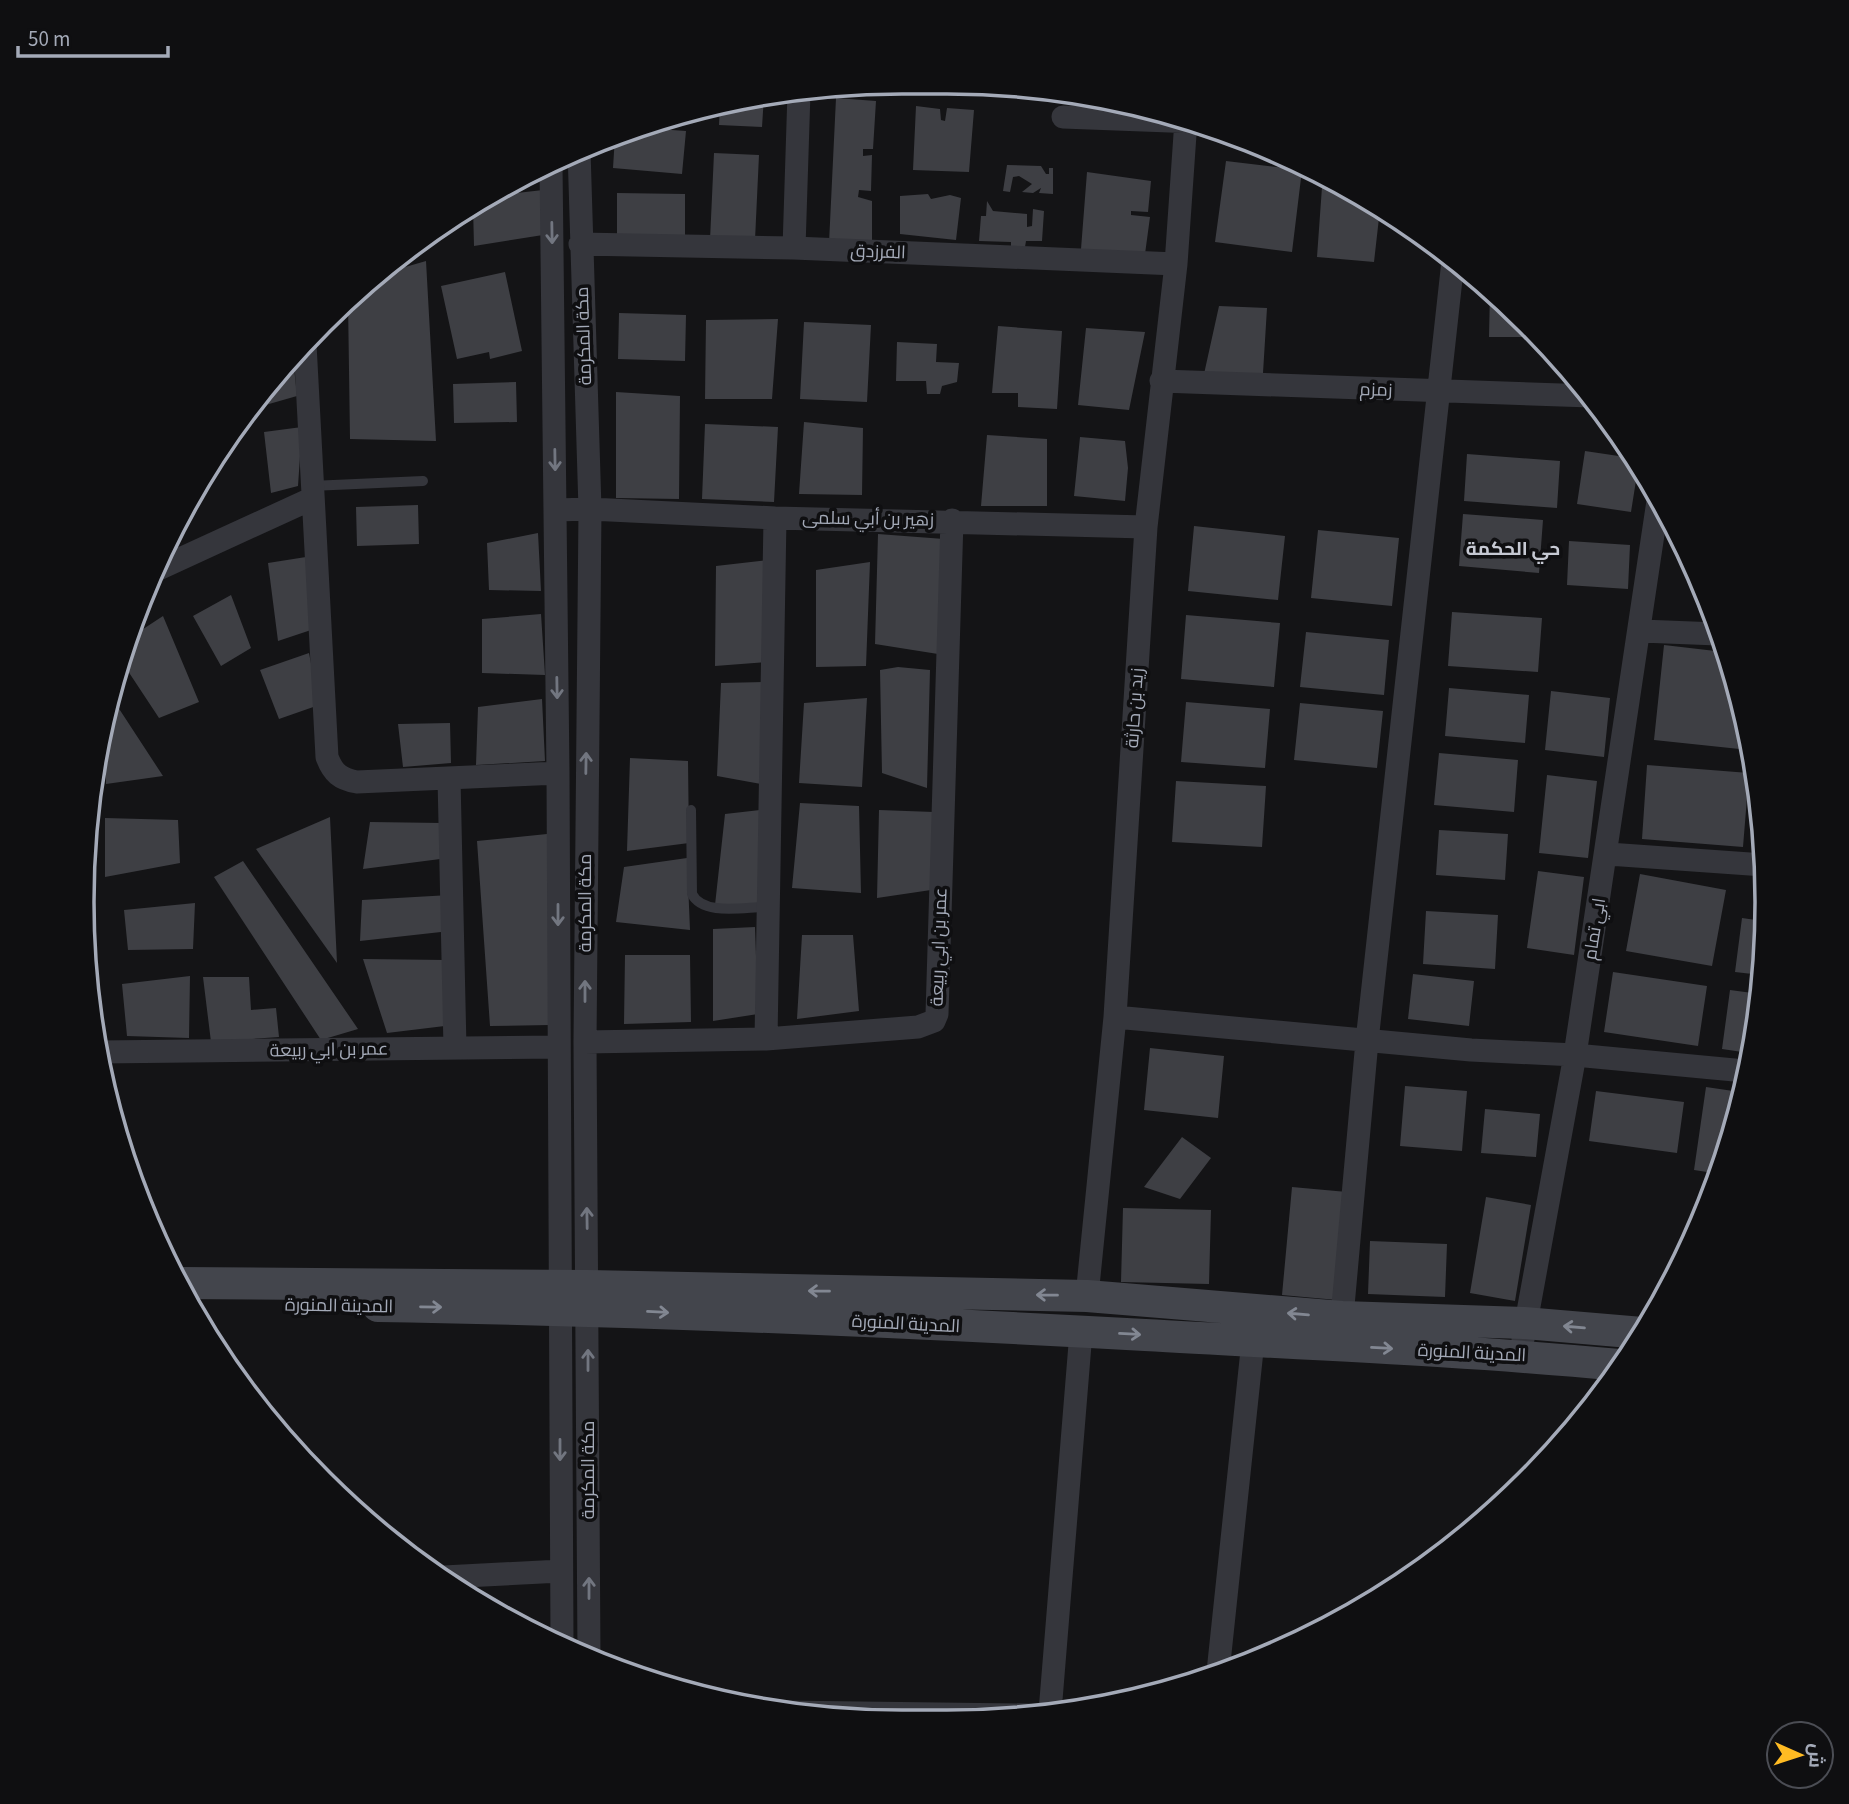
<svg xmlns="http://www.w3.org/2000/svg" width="1849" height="1804" font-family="'Source Sans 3',Cairo,sans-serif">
  <rect width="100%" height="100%" fill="#141416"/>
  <path fill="#3e3f44" d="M764,96L762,127L719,125L720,105Z
    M836,98L876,101L873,149H863V156L872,155L871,191L859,190L858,197L872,201V242L829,243Z
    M916,106L940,109L941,120L945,121L947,108L974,110L969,172L913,170Z
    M644,128L686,131L682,174L613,168L615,136Z
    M714,153L759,155L755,240H710Z
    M1226,161L1302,170L1292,252L1215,242Z
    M1007,165L1041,166L1046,174H1049V168H1053V194L1039,193L1041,188L1033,193L1022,192L1032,184L1019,176L1013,177L1010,192L1003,191Z
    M1087,172L1151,181L1148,212L1131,211V215L1150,217L1145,254L1081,249Z
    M1322,187L1348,188L1380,209L1374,262L1317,257Z
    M543,190V235L474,246L473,207L492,196Z
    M617,193L685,194V238H617Z
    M928,194L931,199L950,195L961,198L956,240L900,234V196Z
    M987,201L993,211L1027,214V227L1032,226L1033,209L1044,211L1042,241H1026L1025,247H1011V242L979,241L981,216H986Z
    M426,261L436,441L350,439L348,301L381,274Z
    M505,272L522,351L490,359L489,352L457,359L441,286Z
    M1490,291H1492L1535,337H1489Z
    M1219,306L1267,308L1263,373L1204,374Z
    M619,313L686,315L685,361L618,359Z
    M778,319L772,399H705L706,320Z
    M804,322L871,325L867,402L800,399Z
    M998,326L1062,331L1057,409L1018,407V393H992Z
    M1086,328L1145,332L1129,410L1078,405Z
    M897,342L937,344L936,362L959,363L957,382L942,386L940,394H927L926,381H896Z
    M293,358L297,396L255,408V404Z
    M516,382L517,422L454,423L453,384Z
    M616,392L680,396L679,499L616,498Z
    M804,422L863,428L862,495L799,494Z
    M705,424L778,427L774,502L702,499Z
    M302,427L298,486L271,493L264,432Z
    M987,435L1047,439V506H981Z
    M1080,437L1125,441L1128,468L1125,501L1074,496Z
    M1585,451L1632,458L1638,468L1631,512L1577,504Z
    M1467,454L1560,461L1557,508L1464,501Z
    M418,505L419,544L357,546L356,507Z
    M1463,514L1543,520L1539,573L1459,566Z
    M1194,526L1285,536L1278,600L1188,591Z
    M1318,530L1399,538L1392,606L1311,598Z
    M538,533L541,591L489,590L487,543Z
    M878,534L944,539L938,654L875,644Z
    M1569,541L1630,545L1628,589L1567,585Z
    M306,557L311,630L278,641L268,563Z
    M768,560L766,662L715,666L716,566Z
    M870,562L866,666L816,667V570Z
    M231,595L251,648L221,666L193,616Z
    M1452,612L1542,618L1538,672L1448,666Z
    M541,614L545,675L482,673V619Z
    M1186,615L1280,623L1274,687L1181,679Z
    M163,616L199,702L159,718L124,665L131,637Z
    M1306,632L1389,640L1384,695L1300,687Z
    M1664,645L1724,652L1739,690L1749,750L1654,740Z
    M309,653L319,705L279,719L260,670Z
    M898,667L930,670L927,788L882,773L880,670Z
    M765,682L761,784L717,776L721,683Z
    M1449,688L1529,695L1525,743L1445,736Z
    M1551,691L1610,698L1604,757L1545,750Z
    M867,698L862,787L799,783L804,703Z
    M542,699L545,761L476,765L478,707Z
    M114,701L163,776L106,784V733Z
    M1186,702L1270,709L1265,768L1181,762Z
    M1300,703L1383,711L1377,768L1294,760Z
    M450,723L451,763L403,767L398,724Z
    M1439,753L1518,760L1514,812L1434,805Z
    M630,758L688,761L689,843L627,851Z
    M1647,765L1749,773L1743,847L1642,839Z
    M1547,775L1597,781L1588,858L1539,853Z
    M1176,781L1266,786L1262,847L1172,842Z
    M800,803L859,806L861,893L792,888Z
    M760,810L759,904L715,905L725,814Z
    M879,810L934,812L931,890L877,898Z
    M330,817L337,963L256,849Z
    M105,818L178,820L180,863L105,877Z
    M370,822L442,823L448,858L363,869Z
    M1439,830L1508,834L1505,880L1436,875Z
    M547,834L550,1025L490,1026L477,841Z
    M687,858L690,930L616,922L624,867Z
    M243,861L358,1029L321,1040L214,877Z
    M1538,871L1584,877L1574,955L1527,948Z
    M1640,874L1726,890L1712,966L1626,951Z
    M450,895V931L360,941L362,900Z
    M195,903L193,949L128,950L124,910Z
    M1426,911L1498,915L1495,969L1423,964Z
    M1742,918L1763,921L1761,975L1735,972Z
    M755,927L758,1014L713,1021V929Z
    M802,935H853L859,1011L797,1019Z
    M625,955H690L691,1022L624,1024Z
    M363,959L446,960L453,1025L387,1033Z
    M1613,972L1707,986L1698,1046L1604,1032Z
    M1413,974L1474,981L1469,1026L1408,1019Z
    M190,976L189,1038L127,1036L122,984Z
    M203,977H249L251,1010L276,1008L279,1037L211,1042Z
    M1730,990L1760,994L1749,1053L1722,1049Z
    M1150,1048L1224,1056L1218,1118L1144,1110Z
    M1405,1086L1467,1091L1462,1151L1400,1146Z
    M1706,1087L1740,1092L1720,1174L1694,1170Z
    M1596,1091L1684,1102L1677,1153L1589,1141Z
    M1485,1109L1540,1114L1536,1157L1481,1153Z
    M1182,1137L1211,1158L1180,1199L1144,1187Z
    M1292,1187L1347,1192L1337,1300L1282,1295Z
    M1486,1197L1531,1205L1515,1301L1470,1293Z
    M1123,1208L1211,1210L1209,1284L1121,1282Z
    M1370,1241L1447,1244L1445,1297L1368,1294Z"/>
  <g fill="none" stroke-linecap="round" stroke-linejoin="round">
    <path stroke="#35363c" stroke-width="10" d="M311,486L423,481
      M691,810L692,894C703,916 744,907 766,907"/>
    <path stroke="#35363c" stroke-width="23" d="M1063,117L1196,122
      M579,150L590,509L585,1042L589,1656
      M551,165L558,773L562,1643
      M580,244L794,248L1176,264
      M794,248L799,92
      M305,344L327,757C333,773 340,779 357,782L558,773
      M1161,381L1591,396
      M556,510L590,509L775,518L1146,527
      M154,571L311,499
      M1641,631L1718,634
      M449,778L455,1048
      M1608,854L1764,865
      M1115,1017L1471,1050L1575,1055L1745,1071
      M766,1039L775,518
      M585,1042L766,1039L918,1027L934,1021L937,1014L952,520
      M100,1052L558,1047
      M1087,1296L1115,1017L1146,527L1176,264L1186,120
      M1342,1317L1367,1041L1453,261
      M1523,1339L1575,1055L1658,501
      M444,1577L561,1571
      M1218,1672L1253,1341
      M782,1712L1028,1715
      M1050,1712L1081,1332"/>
    <path stroke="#43454c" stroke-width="32" d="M178,1283L588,1286L1087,1296L1342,1317L1524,1323L1642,1333
      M378,1306C634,1310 890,1321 1145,1335C1303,1344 1462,1350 1619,1365"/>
  </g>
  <defs><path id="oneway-shaft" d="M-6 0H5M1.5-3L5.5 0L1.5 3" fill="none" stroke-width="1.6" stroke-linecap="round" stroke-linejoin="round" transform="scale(1.75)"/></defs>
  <g stroke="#727680">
    <use href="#oneway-shaft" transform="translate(552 233) rotate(89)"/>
    <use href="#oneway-shaft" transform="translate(555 460) rotate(89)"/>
    <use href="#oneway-shaft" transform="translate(557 688) rotate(89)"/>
    <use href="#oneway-shaft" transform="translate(586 763) rotate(-89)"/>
    <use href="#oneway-shaft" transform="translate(558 915) rotate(90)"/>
    <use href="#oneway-shaft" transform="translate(585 991) rotate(-90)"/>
    <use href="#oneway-shaft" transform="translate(587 1218) rotate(-91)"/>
    <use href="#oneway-shaft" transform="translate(588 1360) rotate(-90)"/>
    <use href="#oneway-shaft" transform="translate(560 1450) rotate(90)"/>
    <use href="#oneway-shaft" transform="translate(589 1588) rotate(-90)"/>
  </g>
  <g stroke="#828792">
    <use href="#oneway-shaft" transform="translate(819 1291) rotate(-179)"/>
    <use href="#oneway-shaft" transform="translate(1047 1295) rotate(-179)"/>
    <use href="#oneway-shaft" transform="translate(431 1307) rotate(1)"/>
    <use href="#oneway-shaft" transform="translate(658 1312) rotate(3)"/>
    <use href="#oneway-shaft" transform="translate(1298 1314) rotate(-175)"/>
    <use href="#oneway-shaft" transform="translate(1574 1327) rotate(-175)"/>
    <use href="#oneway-shaft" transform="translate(1130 1334) rotate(3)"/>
    <use href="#oneway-shaft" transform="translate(1382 1348) rotate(3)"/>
  </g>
  <g text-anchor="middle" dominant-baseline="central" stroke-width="7" stroke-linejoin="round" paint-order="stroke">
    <g font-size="18" fill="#a4aab8" stroke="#0f0f11">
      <text transform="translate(878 252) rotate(2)">الفرزدق</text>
      <text transform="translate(584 336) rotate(-92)">مكة المكرمة</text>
      <text transform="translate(1376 390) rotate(2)">زمزم</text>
      <text transform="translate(868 519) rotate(1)">زهير بن أبي سلمى</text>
      <text transform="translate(1135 708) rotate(-86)">زيد بن حارثة</text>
      <text transform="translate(585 903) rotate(-90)">مكة المكرمة</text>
      <text transform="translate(1595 929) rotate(-81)">ابي تمام</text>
      <text transform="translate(939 947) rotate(-88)">عمر بن ابي ربيعة</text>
      <text transform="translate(329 1050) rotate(-1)">عمر بن ابي ربيعة</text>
      <text transform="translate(339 1306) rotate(1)">المدينة المنورة</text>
      <text transform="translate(906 1324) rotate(3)">المدينة المنورة</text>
      <text transform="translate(1472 1353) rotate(3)">المدينة المنورة</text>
      <text transform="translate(588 1470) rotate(-90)">مكة المكرمة</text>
    </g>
    <g font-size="19" font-weight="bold" fill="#c6c9d3" stroke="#0f0f11">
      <text x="1513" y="549">حي الحكمة</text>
    </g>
  </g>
  <path d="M0 0H1849V1804H0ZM902 94H947A808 808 0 0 1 1755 902V902A808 808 0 0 1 947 1710H902A808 808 0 0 1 94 902V902A808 808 0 0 1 902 94Z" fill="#0f0f11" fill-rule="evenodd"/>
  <path fill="none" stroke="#a4aab8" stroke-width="3.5" d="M902 94H947A808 808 0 0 1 1755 902V902A808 808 0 0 1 947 1710H902A808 808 0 0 1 94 902V902A808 808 0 0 1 902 94Z"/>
  <g transform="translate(1800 1755) rotate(93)"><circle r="33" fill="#0f0f11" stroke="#4b4d54" stroke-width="2"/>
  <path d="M0-5L12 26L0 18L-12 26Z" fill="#ffbb23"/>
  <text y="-10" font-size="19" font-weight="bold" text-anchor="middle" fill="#a4aab8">ش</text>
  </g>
  <path d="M18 46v10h150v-10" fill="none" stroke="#a4aab8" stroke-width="3.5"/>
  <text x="28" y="46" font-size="21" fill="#a4aab8" stroke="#0f0f11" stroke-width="5" paint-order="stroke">50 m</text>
</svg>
